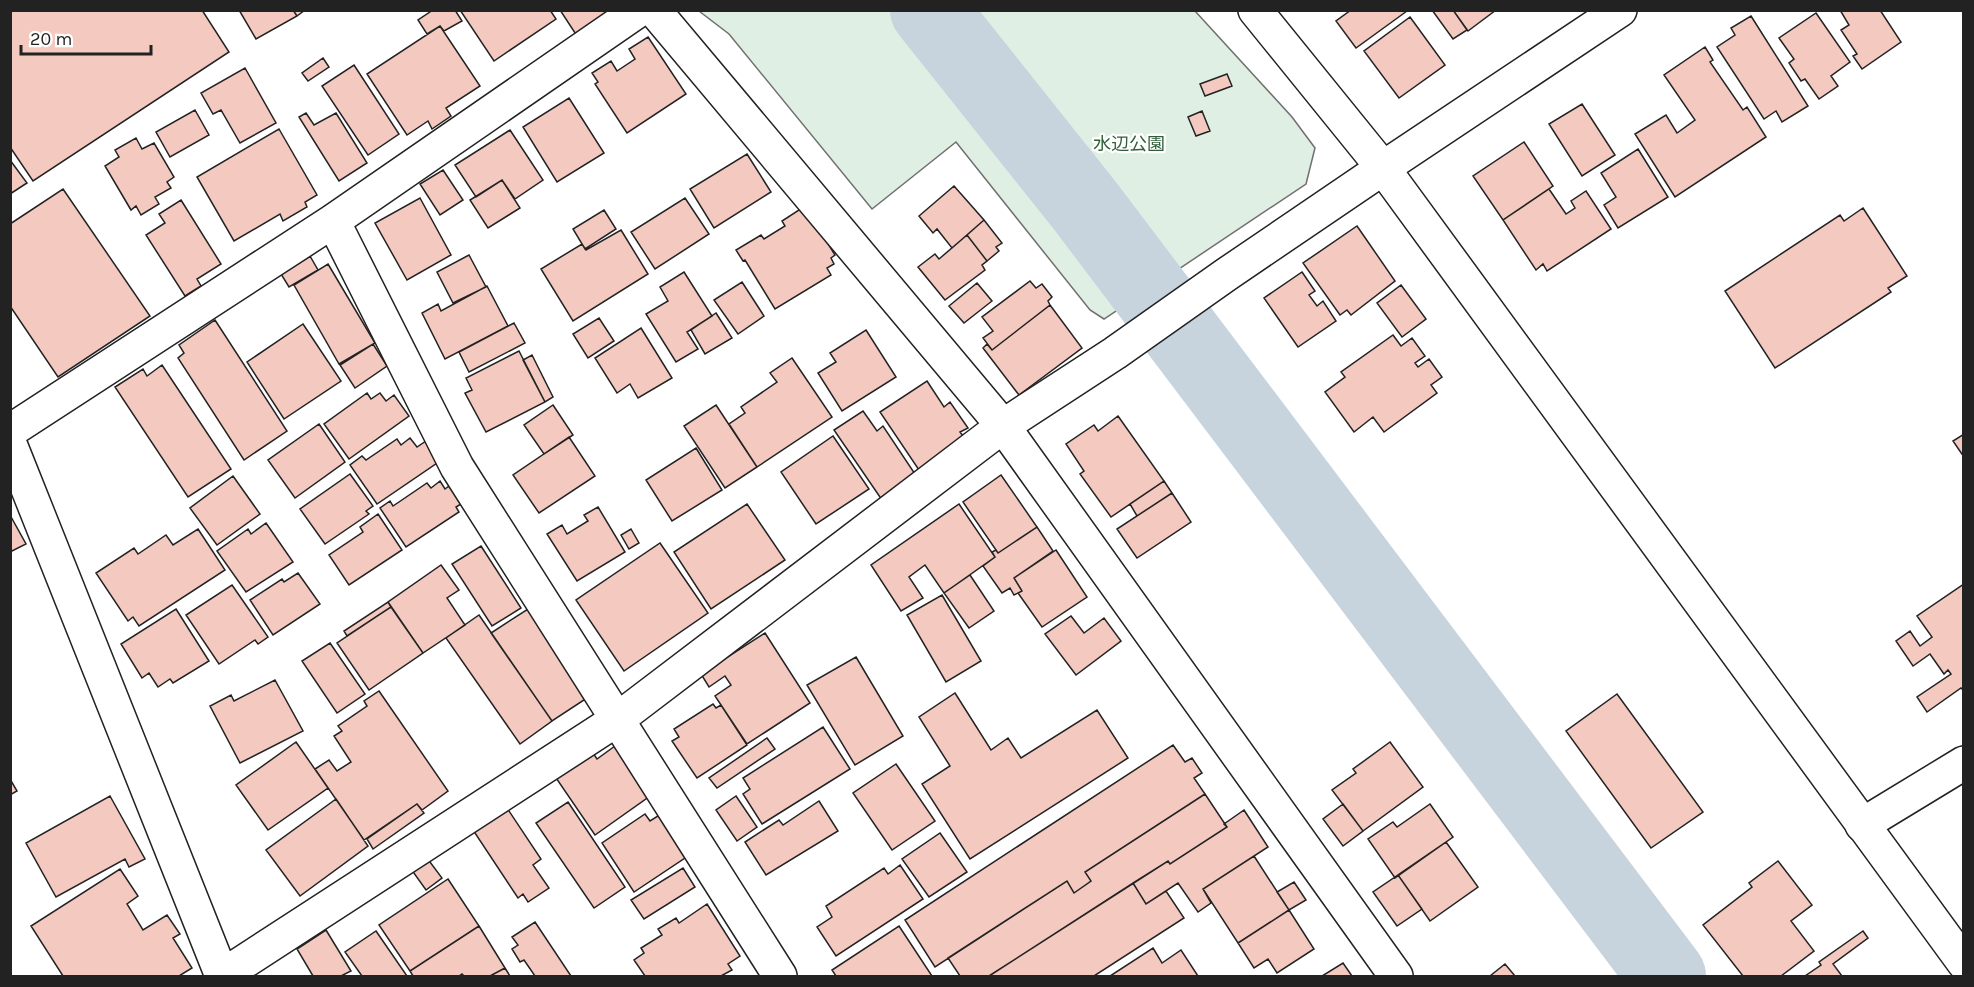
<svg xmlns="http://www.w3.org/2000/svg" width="1974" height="987" font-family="Karla,'Noto Sans JP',sans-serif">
  <rect width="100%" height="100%" fill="#fff"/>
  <path fill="#e0efe3" stroke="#6f6f6f" stroke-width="1.5" d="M699,11H1195L1292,117L1315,148L1306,184L1104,319L1090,310L956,142L872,209L729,34Z"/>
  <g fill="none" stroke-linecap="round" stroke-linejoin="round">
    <path stroke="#c7d3dd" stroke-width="78" d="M929,10L1086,207L1667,976"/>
  </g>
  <path fill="#f3c9c0" stroke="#222" stroke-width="1.5" d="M14,10H202L229,52L33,181L10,147V13Z
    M239,10H293L297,16L256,39Z
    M293,10H305L297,16Z
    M433,10H455L462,21L444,31L440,26L427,34L418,20Z
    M460,10H550L556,19L494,61Z
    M560,10H615L577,36Z
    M1351,10H1406L1407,11L1356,48L1336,21Z
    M1432,10H1453L1467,30L1453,39Z
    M1453,10H1496L1468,31Z
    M1840,10H1880L1901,42L1862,69L1853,56L1857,54L1841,30L1849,25Z
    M1816,13L1850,62L1831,76L1838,86L1819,99L1805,79L1801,81L1789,63L1794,59L1779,38Z
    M1751,16L1808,106L1782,122L1776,111L1764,119L1717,47L1735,35L1731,28Z
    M1410,17L1445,65L1399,98L1364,51Z
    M440,26L480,86L446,108L451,116L432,129L428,121L407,135L367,74Z
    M648,37L686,94L627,133L595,84L598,82L592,73L611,61L617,71L635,59L629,49Z
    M1705,47L1713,60L1710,62L1743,110L1747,107L1766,137L1675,197L1635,134L1666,115L1677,133L1695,120L1664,75Z
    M323,58L329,67L308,81L302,73Z
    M354,65L399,134L368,155L322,86Z
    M245,68L276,123L240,143L221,110L213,114L201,93Z
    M1227,74L1232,86L1205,96L1200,84Z
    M569,98L604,153L557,182L523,127Z
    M1582,104L1615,155L1582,176L1549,124Z
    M195,110L209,135L170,157L156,132Z
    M1202,111L1210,131L1196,136L1188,117Z
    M306,113L314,125L336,113L367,163L339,181L299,117Z
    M279,129L317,195L305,202L307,207L283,221L280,214L234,241L197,177Z
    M510,130L543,180L515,199L502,180L476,197L455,165Z
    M136,138L142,149L154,143L174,177L167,182L171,188L155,197L159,204L141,215L136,206L131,210L105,166L119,157L115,150Z
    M1524,142L1553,186L1503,220L1473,176Z
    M1638,149L1668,197L1618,228L1604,205L1616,197L1601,173Z
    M747,154L771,192L714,228L690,189Z
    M10,160L27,183L10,194Z
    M443,170L463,200L440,215L420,184Z
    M502,180L520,208L488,228L470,200Z
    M954,186L984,220L952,248L937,229L933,233L919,216Z
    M63,189L150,316L58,377L10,306V224Z
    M1549,189L1566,214L1575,208L1571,201L1586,191L1611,229L1547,271L1543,264L1536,270L1503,220Z
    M420,198L451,255L407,280L375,223Z
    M685,198L709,234L655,269L631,232Z
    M181,200L221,264L197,279L201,286L185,296L146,235L165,223L159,214Z
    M805,206L835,255L831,258L834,264L827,268L831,275L775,309L745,260L743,261L736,250L761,235L764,239L785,226L782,221Z
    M1863,208L1907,276L1888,288L1891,292L1775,368L1725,291L1840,215L1844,221Z
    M604,210L616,229L585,249L573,229Z
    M984,220L1002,243L996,247L999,251L987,261L967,235Z
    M1357,226L1395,281L1351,315L1347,310L1340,315L1303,263Z
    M621,230L648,274L573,321L541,269L582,244L586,250Z
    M967,235L987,261L982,265L985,270L945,300L918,267L935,254L939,259Z
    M469,255L486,287L453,303L437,272Z
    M310,256L318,270L289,287L281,274Z
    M328,264L375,343L339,364L294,285Z
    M684,272L712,316L687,332L698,349L676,362L646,314L668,301L660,287Z
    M1302,272L1315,291L1309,295L1317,306L1323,301L1336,321L1298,347L1264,298Z
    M1030,281L1036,288L1042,284L1052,297L1048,301L1050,305L992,350L983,338L993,331L982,317Z
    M742,282L764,316L738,334L714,300Z
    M977,283L992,301L964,323L949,306Z
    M1401,285L1426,319L1402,337L1377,303Z
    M487,286L508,326L445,359L422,313L438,304L441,311Z
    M1050,305L1082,348L1019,395L983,348L987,344L992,350Z
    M716,313L732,338L705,354L691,330Z
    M599,318L614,341L588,358L573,334Z
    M215,320L287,431L244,460L178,358L184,353L179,345Z
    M514,323L525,343L469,372L459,352Z
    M303,324L341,381L284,419L247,362Z
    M641,328L672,378L638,398L630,384L617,393L595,358Z
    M866,330L896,377L842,411L818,373L836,362L830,353Z
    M1393,335L1401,346L1412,338L1425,356L1415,363L1418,367L1429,359L1442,377L1431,385L1437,393L1384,432L1373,417L1354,432L1325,392L1345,377L1341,372Z
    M373,344L387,366L355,388L340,365Z
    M519,351L545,402L486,432L465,393L472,390L466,378Z
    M532,355L553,397L545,402L523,360Z
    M792,358L832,417L757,467L729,424L745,413L741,407L777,382L770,373Z
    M162,365L231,469L188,497L115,387L143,369L147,376Z
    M927,381L944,407L950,402L968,428L960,432L967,441L921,473L880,412Z
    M367,393L371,399L380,393L386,401L394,395L409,416L349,459L324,424Z
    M553,405L573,435L544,454L524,425Z
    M716,405L757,467L725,488L684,426Z
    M863,411L877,431L883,426L917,477L882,500L834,430Z
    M1118,416L1164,481L1111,517L1080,474L1084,471L1066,444L1094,425L1098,431Z
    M319,424L345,462L295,498L268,460Z
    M1964,434V457L1953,441Z
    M833,436L869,489L816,524L781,472Z
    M569,437L595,476L539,513L513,475Z
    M410,438L417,447L426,441L440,461L377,504L350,465L362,456L366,460L397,439L401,445Z
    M696,448L722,490L672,521L646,480Z
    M350,474L373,506L366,511L369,514L325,544L300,509Z
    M1001,475L1037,527L998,553L963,502Z
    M233,476L260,514L217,545L190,508Z
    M440,481L445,489L449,486L461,504L456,507L459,512L406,547L380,508L390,501L393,506L427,483L431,488Z
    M1164,481L1172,493L1137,516L1130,504Z
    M1172,493L1191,522L1137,558L1117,529Z
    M747,504L785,560L711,609L674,552Z
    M959,504L995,557L944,593L925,565L909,577L923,598L901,611L871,565Z
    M598,507L625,552L577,581L547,534L562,525L567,534L588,521L584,515Z
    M378,514L402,550L349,585L329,555L363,532L360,527Z
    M10,515L26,544L10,552Z
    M266,523L293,562L246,592L217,551L248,529L251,534Z
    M1037,527L1053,551L1014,578L1022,591L1014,595L1010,588L1002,593L983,566L995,557L992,552L996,550L998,553Z
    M198,529L225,570L139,626L133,617L128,621L96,573L134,548L138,554L166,535L173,545Z
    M631,529L639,543L629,549L621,535Z
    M660,543L708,613L624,671L576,600Z
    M481,546L521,608L492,626L452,564Z
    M1056,550L1087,597L1042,627L1018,593L1022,591L1014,578Z
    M441,565L459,590L447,598L465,625L423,653L388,602Z
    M298,573L320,604L273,635L250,600L282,579L284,582Z
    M970,575L994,611L969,628L944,593Z
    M1964,584V691L1961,688L1927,712L1917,697L1951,674L1948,670L1944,674L1930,654L1913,666L1896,641L1910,631L1920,646L1932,637L1917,616Z
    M232,585L268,637L258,644L255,640L219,664L186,615Z
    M942,595L981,661L946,682L907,615Z
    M388,602L391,607L347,636L344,631Z
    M391,607L423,653L369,690L337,643Z
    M176,609L209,661L173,683L170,679L158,687L149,673L142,678L121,644Z
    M528,609L587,698L552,721L491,633Z
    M479,615L552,721L520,744L446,638Z
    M1071,616L1084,633L1104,618L1121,641L1076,675L1045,634Z
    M765,633L810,703L747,744L715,696L731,685L725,676L709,687L701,674Z
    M330,643L365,694L337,713L302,661Z
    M856,657L903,736L855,765L807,685Z
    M275,680L303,731L240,763L210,706L231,695L234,701Z
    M379,691L448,791L422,810L417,804L364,840L315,769L329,760L337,771L351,762L334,736L342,731L338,726L367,706L364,701Z
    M955,693L991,750L1008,738L1021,758L1097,710L1128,758L970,859L922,784L950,766L919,717Z
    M1617,694L1703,812L1651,848L1566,731Z
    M713,704L716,708L721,705L747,745L697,778L672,741L679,737L674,729Z
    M823,727L850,769L762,824L743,794L750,789L743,778Z
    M767,738L775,749L717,788L709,778Z
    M296,742L328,788L268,830L236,785Z
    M1390,742L1423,787L1363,831L1332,790L1356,773L1353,769Z
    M1173,745L1185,762L1192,758L1202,773L1194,778L1205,794L1085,872L1091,881L1074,893L1067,881L935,967L905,920Z
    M615,746L650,796L595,835L552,772L589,747L597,759Z
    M896,764L935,821L892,850L853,793Z
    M10,779L17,791L10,795Z
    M1205,794L1227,827L1170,864L1168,861L989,976H960L948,958L1067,881L1074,893L1091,881L1085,872Z
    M110,796L145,859L129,867L125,859L56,897L26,843Z
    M736,796L757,827L737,841L716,810Z
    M336,799L368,846L300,896L266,850Z
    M819,801L838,831L766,875L745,842L779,820L783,825Z
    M568,802L625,887L594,908L536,823Z
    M417,804L424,813L373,849L367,839Z
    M1343,804L1363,831L1343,846L1323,819Z
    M1430,804L1453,837L1395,878L1368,839L1393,822L1397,827Z
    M505,805L541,859L533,865L549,888L528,902L523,894L518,898L471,827Z
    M1244,810L1268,847L1203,889L1211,903L1198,912L1178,883L1146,904L1133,883L1168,861L1170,864L1227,827L1224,824Z
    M645,814L650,821L661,814L688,856L634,892L602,843Z
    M940,833L967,872L929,897L902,859Z
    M1446,842L1478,887L1430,921L1398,875Z
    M1254,856L1289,910L1238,943L1203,889Z
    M427,858L442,878L426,890L411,869Z
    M1778,861L1812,905L1791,921L1814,951L1781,976H1743L1703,925L1752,887L1749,883Z
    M900,865L923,899L836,956L817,927L832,917L826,906L884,868L888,874Z
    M683,868L695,887L644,919L631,900Z
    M120,869L138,896L127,904L143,930L167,915L180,934L173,938L192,968L179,976H63L31,926Z
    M1398,875L1422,909L1397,926L1373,892Z
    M448,879L479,926L410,971L379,925Z
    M1294,882L1306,900L1289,910L1277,892Z
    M1133,883L1146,904L1166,891L1184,918L1094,976H989Z
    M707,904L740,956L728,964L732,970L721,976H645L634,960L644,953L641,948L662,935L658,929L676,918L679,923Z
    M1289,910L1314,949L1277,973L1268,959L1254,968L1238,943Z
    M535,922L571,976H535L524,960L520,962L512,949L518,945L512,937Z
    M479,926L505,968L490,976H464L462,974L459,976H413L410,971Z
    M899,926L932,976H836L832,970Z
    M326,930L351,971L341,976H313L297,949Z
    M376,931L407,976H362L345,952Z
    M1863,931L1868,938L1833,964L1842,976H1805L1821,965L1819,962Z
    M1153,948L1162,963L1181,950L1198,976H1110Z
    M1343,963L1352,976H1322Z
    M1505,964L1515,976H1490Z
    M505,968L510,976H490Z"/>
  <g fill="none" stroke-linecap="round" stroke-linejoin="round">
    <defs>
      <path id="minor" d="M654,10L1003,426L1396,976
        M333,221L457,467L780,976
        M10,431L333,221L639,10
        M10,444L222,976
        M1862,825L1964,763
        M222,976L618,719L1003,426L1115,353L1227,274L1383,168"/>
      <path id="tertiary" d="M1255,10L1383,168L1964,963
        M1383,168L1620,10"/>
    </defs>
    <use href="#minor" stroke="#222" stroke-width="36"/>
    <use href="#tertiary" stroke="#222" stroke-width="36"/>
    <use href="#minor" stroke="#fff" stroke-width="33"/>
    <use href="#tertiary" stroke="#fff" stroke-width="33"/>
  </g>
  <g text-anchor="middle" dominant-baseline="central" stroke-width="4.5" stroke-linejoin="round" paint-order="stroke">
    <g font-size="18" fill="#2f5e38" stroke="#fff">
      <text x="1129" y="144">水辺公園</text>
    </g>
  </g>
  <rect width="1974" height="987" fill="none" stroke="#222222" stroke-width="24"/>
  <path d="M21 45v9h130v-9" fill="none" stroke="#222222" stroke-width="3"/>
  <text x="30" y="45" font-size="18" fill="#222222" stroke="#ffffff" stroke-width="4.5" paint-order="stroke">20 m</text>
</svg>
